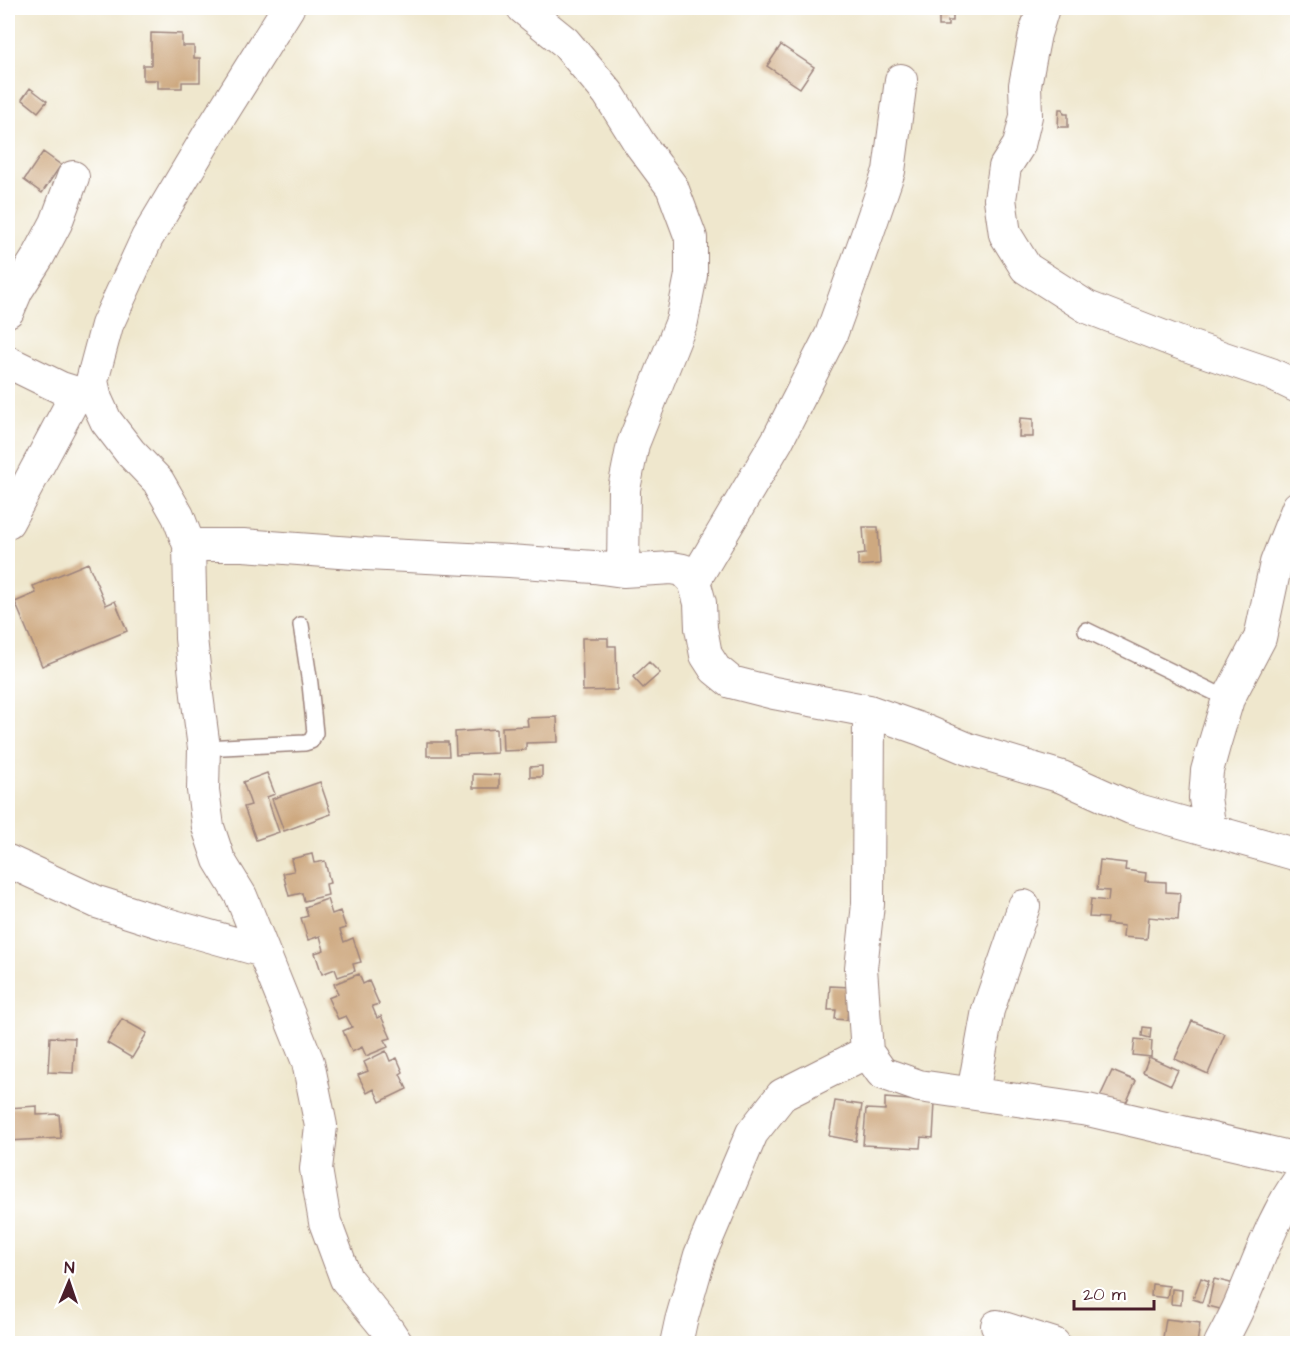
<svg xmlns="http://www.w3.org/2000/svg" width="1305" height="1351" font-family="'Architects Daughter',sans-serif">
  <rect width="100%" height="100%" fill="#fff"/>
  <filter id="ink" filterUnits="userSpaceOnUse"><feTurbulence type="fractalNoise" baseFrequency=".0167" numOctaves="2"/><feDisplacementMap in="SourceGraphic" scale="12" xChannelSelector="R" yChannelSelector="G"/><feConvolveMatrix kernelMatrix="1 2 1 2 8 2 1 2 1" color-interpolation-filters="sRGB"/></filter>
  <filter id="wash" filterUnits="userSpaceOnUse"><feTurbulence type="fractalNoise" baseFrequency=".008" numOctaves="4" result="noise"/><feDisplacementMap in="SourceGraphic" scale="24" xChannelSelector="R" yChannelSelector="G"/><feGaussianBlur stdDeviation="1.35" result="paint"/><feColorMatrix in="noise" values="0 0 0 0 0 0 0 0 0 0 0 0 0 0 0 0 0 1.4 0 .05"/><feComposite in="paint" operator="in"/></filter>
  <g filter="url(#wash)">
    <rect width="100%" height="100%" fill="#efe7cd"/>
    <g id="blocks">
      <path fill="#cea980" d="M939,8H953V21H948V26H939Z
        M151,33L182,34V46H194V58H200V82H182V88H158V80H143V65H151Z
        M781,45L814,67L800,88L767,66Z
        M30,88L47,101L38,112L22,99Z
        M1059,109H1063L1064,114H1068V127H1058Z
        M43,152L61,165L42,193L24,180Z
        M1020,418L1033,419V437H1019Z
        M863,527H878L880,564L858,566V555L865,554Z
        M88,563L106,605L115,601L127,631L42,666L15,602L36,593L33,586Z
        M582,638H608V646H616L617,690L583,691Z
        M649,662L660,673L643,688L633,677Z
        M557,717L558,742L526,743V750L503,751L502,727L528,726L527,718Z
        M496,729L497,753L456,755L455,732Z
        M427,742H448L449,756H427Z
        M542,766V777H530V767Z
        M267,773L275,794L267,797L279,832L256,840L244,807L251,805L243,782Z
        M473,774L499,775V788H473Z
        M320,782L331,814L284,831L272,799Z
        M312,854L314,863L325,861L330,883L326,884L328,895L304,901L302,893L289,896L283,873L294,871L291,859Z
        M1100,860L1126,863L1125,870L1146,873L1145,881L1166,882V892L1180,893L1178,920L1149,917L1147,939L1123,937L1124,926L1106,924L1107,918L1089,917L1091,899L1108,901L1109,891L1097,890Z
        M327,899L332,914L340,911L346,928L340,930L344,942L353,938L361,962L353,964L355,971L338,977L335,969L322,974L315,953L324,950L320,936L308,940L301,918L308,916L305,907Z
        M359,974L363,984L369,981L379,1004L372,1006L377,1018L381,1016L391,1038L384,1040L388,1047L366,1056L362,1047L352,1052L343,1031L352,1027L346,1016L338,1019L328,998L338,994L334,984Z
        M830,986L850,987L847,1020L835,1019L836,1010H828Z
        M122,1019L147,1033L132,1058L107,1043Z
        M1192,1021L1225,1034L1208,1074L1175,1059Z
        M1143,1027L1151,1028L1150,1038L1142,1036Z
        M50,1037L75,1038L73,1073L48,1072Z
        M1135,1039L1152,1041L1151,1057L1133,1055Z
        M386,1051L390,1061L397,1058L403,1072L400,1074L407,1089L380,1102L374,1089L367,1093L358,1075L368,1071L364,1062Z
        M1149,1057L1178,1070L1171,1085L1143,1072Z
        M1112,1071L1136,1081L1122,1112L1098,1101Z
        M885,1098L935,1102L933,1138L921,1137L920,1148L863,1145L866,1109L885,1110Z
        M835,1101L862,1105L856,1141L829,1136Z
        M37,1106V1115L59,1114L61,1138L8,1141V1108Z
        M1201,1278L1209,1281L1202,1302L1193,1299Z
        M1214,1279L1235,1284L1228,1311L1208,1306Z
        M1152,1284L1169,1286L1167,1298L1151,1296Z
        M1172,1289L1182,1290L1181,1305L1171,1304Z
        M1166,1319L1200,1323L1197,1344H1162Z"/>
    </g>
  </g>
  <g filter="url(#ink)">
    <use href="#blocks" fill-opacity="0" stroke="#9c837c" stroke-width="1.5"/>
    <g fill="none" stroke-linecap="round" stroke-linejoin="round">
      <defs>
        <path id="service" d="M1086,630L1228,699
          M204,748L305,743L311,741L315,733L310,684L301,625"/>
        <path id="minor" d="M288,8L209,134L147,238L107,325L92,381L96,399L106,421L130,452L158,481L178,516L189,545L191,638L197,695L204,748L203,790L208,827L219,860L241,896L308,1062L321,1126L316,1169L325,1222L346,1279L387,1329L397,1344
          M523,8L565,42L608,93L640,144L672,187L691,238V275L682,321L633,444L624,489L623,571
          M1043,8L1035,34L1025,85L1026,116L1019,145L1005,167L1000,199L1005,234L1026,268L1087,307L1177,342L1271,374L1298,387
          M8,311L17,290L38,257L56,223L73,177
          M8,362L61,388L96,399
          M8,522L77,393
          M189,545H243L366,554L509,561L594,567L623,571L672,568L683,570L694,581L700,603L701,628L706,655L715,669L731,682L774,693L869,711L923,730L968,749L1062,777L1131,808L1298,855
          M694,581L777,441L831,335L867,235L889,171L901,80
          M869,711L868,904L861,968L867,1052L882,1073L919,1086L1088,1110L1298,1159
          M1210,830L1205,798L1207,771L1215,742L1228,699L1260,638L1276,563L1298,507
          M8,861L97,902L163,923L263,951
          M973,1093L988,1010L1024,906
          M997,1326L1054,1344
          M676,1344L681,1321L700,1255L752,1133L782,1095L867,1052
          M1220,1344C1228,1328 1237,1313 1243,1297C1261,1256 1272,1219 1298,1182"/>
      </defs>
      <use href="#service" stroke="#9c837c" stroke-width="18"/>
      <use href="#minor" stroke="#9c837c" stroke-width="34"/>
      <use href="#service" stroke="#fff" stroke-width="15"/>
      <use href="#minor" stroke="#fff" stroke-width="32"/>
    </g>
  </g>
  <rect width="1305" height="1351" fill="none" stroke="#fff" stroke-width="30"/>
  <g transform="translate(69 1282) rotate(2)" stroke="#ffffff" stroke-width="4.5" paint-order="stroke">
  <path d="M0-4.5L10 22L0 15L-10 22Z" fill="#4a1f2b"/>
  <text y="-9" font-size="16" font-weight="bold" text-anchor="middle" fill="#4a1f2b">N</text>
  </g>
  <path d="M1074 1300v9h80v-9" fill="none" stroke="#4a1f2b" stroke-width="3"/>
  <text x="1083" y="1300" font-size="18" fill="#4a1f2b" stroke="#ffffff" stroke-width="4.5" paint-order="stroke">20 m</text>
</svg>
